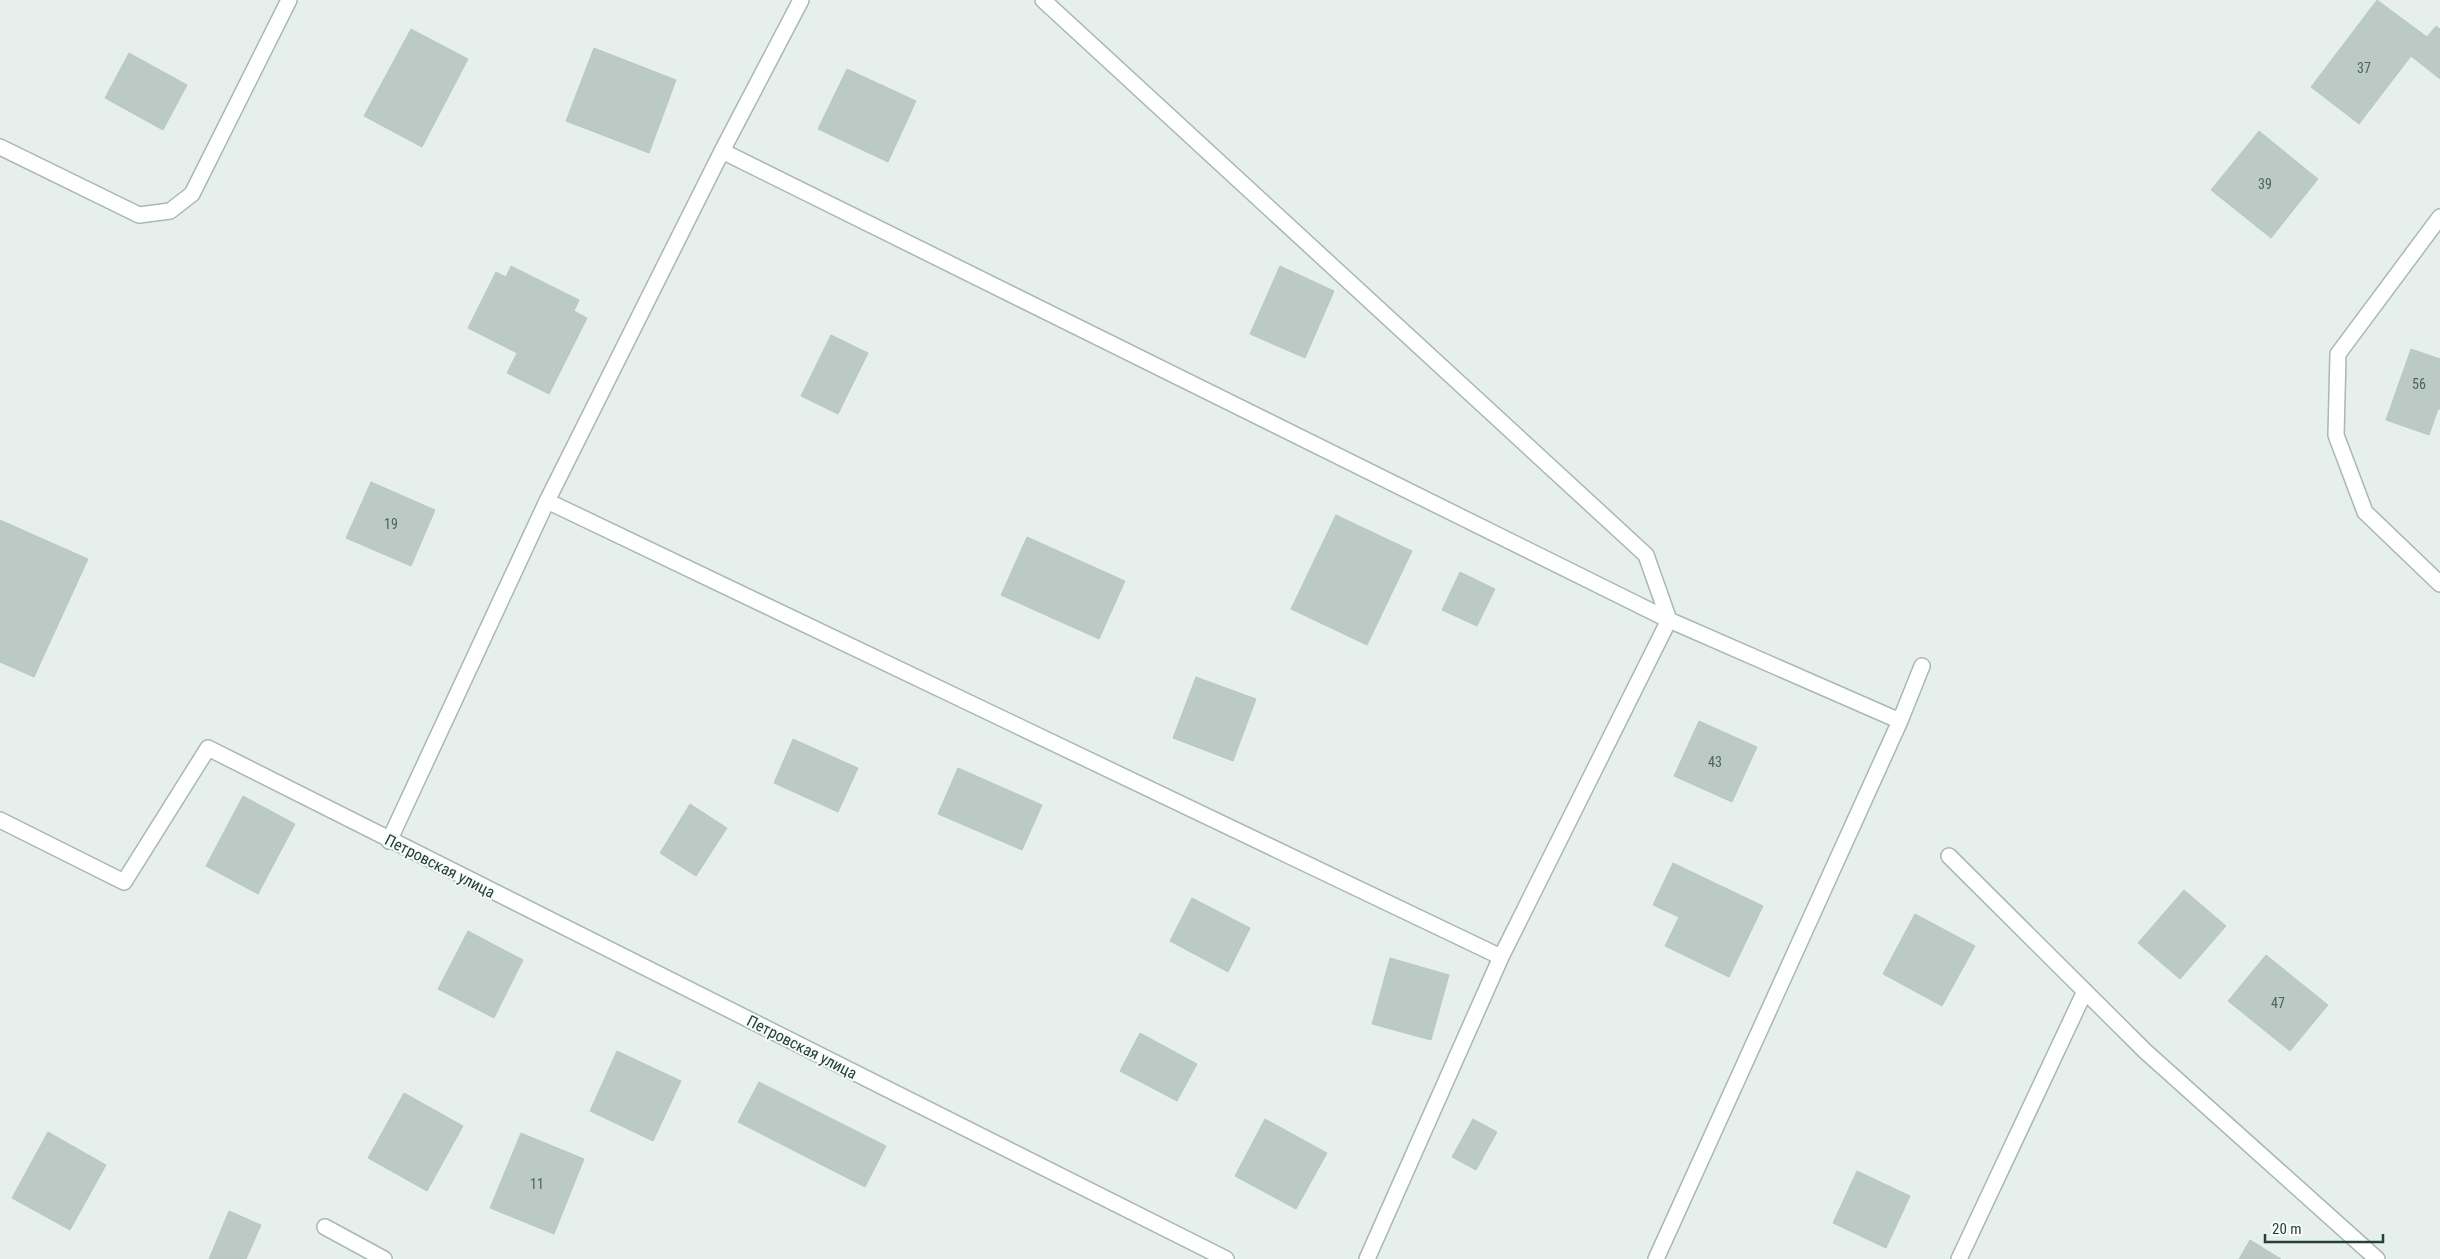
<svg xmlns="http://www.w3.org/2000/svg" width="2440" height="1259" font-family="'Roboto Condensed',sans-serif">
  <rect width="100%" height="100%" fill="#e6efeb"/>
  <path fill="#bbcac4" stroke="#b8c9c2" d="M2377,0L2427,37L2436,26L2440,29V79L2411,56L2359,124L2311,87Z
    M411,29L468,59L422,147L364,116Z
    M594,48L676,80L649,153L566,121Z
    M129,53L187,85L163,130L105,98Z
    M847,69L916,101L888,162L818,129Z
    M2259,131L2318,179L2271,238L2211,190Z
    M511,266L579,300L574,311L587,318L549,394L507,373L517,353L468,328L496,272L506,277Z
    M1280,266L1334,291L1305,358L1250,334Z
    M831,335L868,353L838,414L801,396Z
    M2411,349L2440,359V409H2438L2429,435L2386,420Z
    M371,482L435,510L411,566L346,538Z
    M1336,515L1412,551L1367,645L1291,609Z
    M0,520L88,559L34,677L0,662Z
    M1027,537L1125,581L1099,639L1001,595Z
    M1460,572L1495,589L1477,626L1442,610Z
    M1196,677L1256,699L1233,761L1173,738Z
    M1699,721L1757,747L1732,802L1674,776Z
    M793,739L858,768L838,812L774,783Z
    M958,768L1042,805L1022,850L938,814Z
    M243,796L295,824L258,894L206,866Z
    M690,804L727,828L696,876L660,853Z
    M1673,863L1763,906L1729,977L1665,946L1679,917L1653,905Z
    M2184,890L2226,926L2180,979L2138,943Z
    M1192,898L1250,928L1228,972L1170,941Z
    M1915,914L1975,946L1942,1006L1883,974Z
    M468,931L523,960L494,1018L438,989Z
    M2266,955L2328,1005L2290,1051L2228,1001Z
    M1390,958L1449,975L1431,1040L1372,1024Z
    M1140,1033L1197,1064L1177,1101L1120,1071Z
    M617,1051L681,1081L653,1141L590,1111Z
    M759,1082L886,1146L865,1187L738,1122Z
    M404,1093L463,1126L427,1191L368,1158Z
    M1265,1119L1327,1153L1296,1209L1235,1176Z
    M1473,1119L1497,1132L1476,1170L1452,1157Z
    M48,1132L106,1165L70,1230L12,1198Z
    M521,1133L584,1159L554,1234L490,1208Z
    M1857,1171L1910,1196L1886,1248L1833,1223Z
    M229,1211L261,1225L246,1259H209Z
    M2250,1240L2281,1259H2239Z"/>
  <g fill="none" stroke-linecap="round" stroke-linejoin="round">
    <defs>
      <path id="minor" d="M1043,0L1646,555L1669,620L1501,957L1367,1259
        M0,147L139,215L170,211L192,194L289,0
        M722,151L1669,620L1900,721
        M2440,217L2338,354L2336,435L2365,512L2440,584
        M547,501L1501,957
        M0,820L124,882L208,748L1226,1259
        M389,841L547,501L722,151L801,0
        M1949,856L2145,1051L2377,1259
        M325,1227L384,1259
        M1656,1259L1900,721L1922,666
        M1959,1259L2085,991"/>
    </defs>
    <use href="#minor" stroke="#a8b8b2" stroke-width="18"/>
    <use href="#minor" stroke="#fff" stroke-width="15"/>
  </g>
  <g text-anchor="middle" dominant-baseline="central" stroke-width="4" stroke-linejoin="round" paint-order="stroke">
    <g font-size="14" fill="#4a645c">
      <text x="2364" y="68">37</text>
      <text x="2265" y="184">39</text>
      <text x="2419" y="384">56</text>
      <text x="391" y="524">19</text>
      <text x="1715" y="762">43</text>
      <text x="2278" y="1003">47</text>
      <text x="537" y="1184">11</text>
    </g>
    <g font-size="16" fill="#24423a" stroke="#f7fbf9">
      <text transform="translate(440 866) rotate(27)">Петровская улица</text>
      <text transform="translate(802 1047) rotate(27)">Петровская улица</text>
    </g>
  </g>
  <path d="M2265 1234v8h118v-8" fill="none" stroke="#24423a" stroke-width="2.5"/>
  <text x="2272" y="1234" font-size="15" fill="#24423a" stroke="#f7fbf9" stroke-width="4" paint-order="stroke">20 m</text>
</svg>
